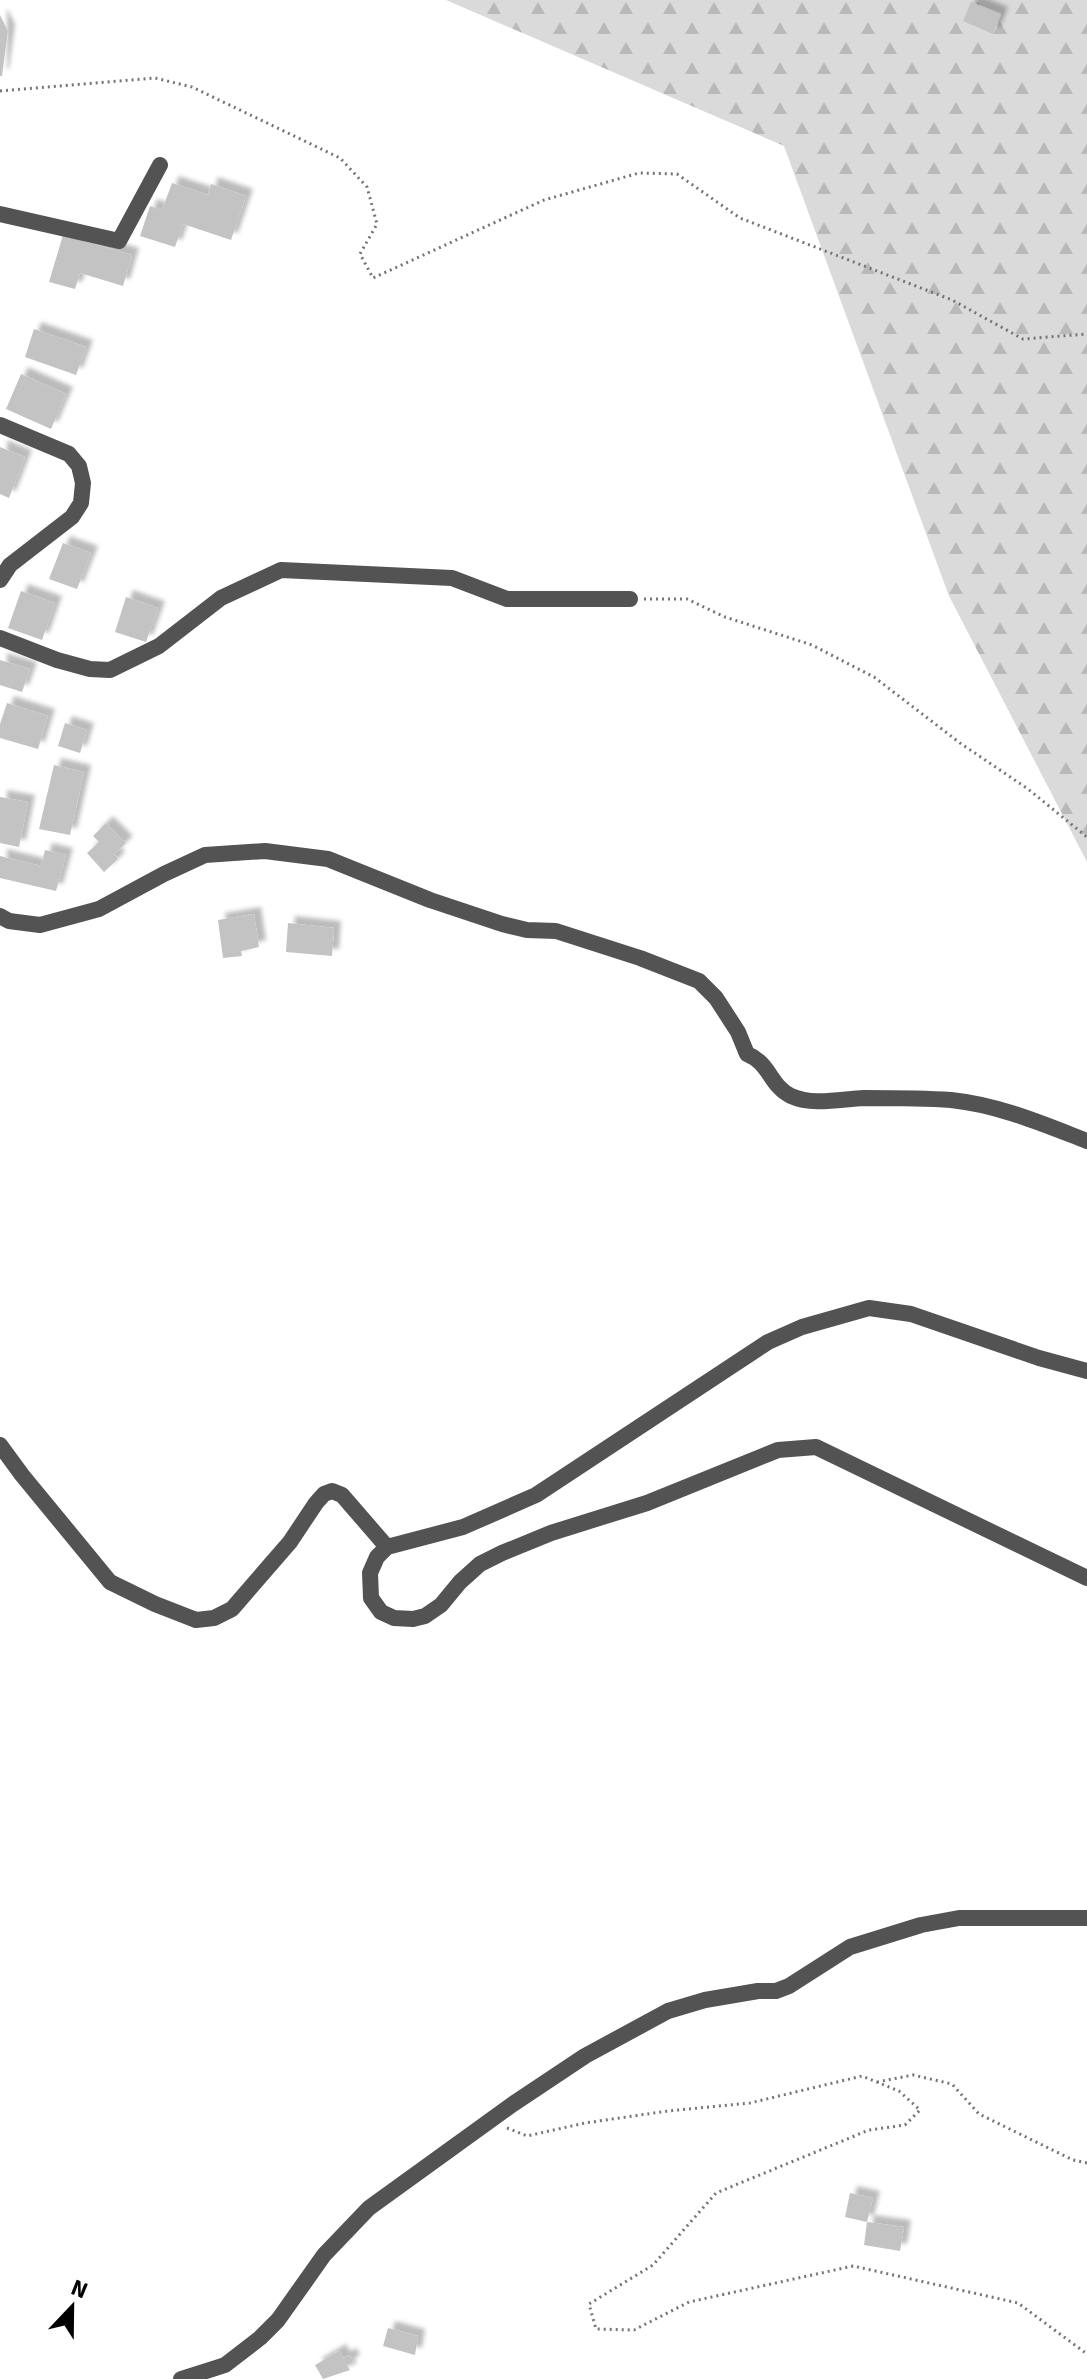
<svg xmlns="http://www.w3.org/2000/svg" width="1087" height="2379" font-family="Signika,sans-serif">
  <defs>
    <pattern id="forest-firs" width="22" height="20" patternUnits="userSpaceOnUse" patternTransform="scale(2)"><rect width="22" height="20" fill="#dadada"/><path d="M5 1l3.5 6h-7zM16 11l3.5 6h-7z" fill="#b9b9b9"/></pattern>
    <filter id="shadow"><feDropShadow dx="7" dy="-7" stdDeviation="2" flood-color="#0004"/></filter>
  </defs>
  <rect width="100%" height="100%" fill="#fff"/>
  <path fill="url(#forest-firs)" d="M446,0H1087V862L949,596L784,146Z"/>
  <path fill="#c3c3c3" filter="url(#shadow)" d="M971,2L1001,14L993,34L963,21Z
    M0,15L8,31L2,76H0Z
    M172,183L208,195L211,184L246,196L231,240L183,224L175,247L140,236L150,206L162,210Z
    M63,235L132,255L123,286L80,273L75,289L49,282Z
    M34,329L86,347L76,375L25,357Z
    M21,374L66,394L51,429L6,409Z
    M0,447L25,457L9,498L0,494Z
    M63,543L91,553L77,589L49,579Z
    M21,591L55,603L42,640L8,628Z
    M126,597L158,608L146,642L115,632Z
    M0,660L30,669L22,692L0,685Z
    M7,703L48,716L38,749L0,738V724Z
    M65,723L87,730L80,753L58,746Z
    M54,765L84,772L70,835L39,829Z
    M0,797L28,802L19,847L0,843Z
    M106,823L126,843L114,854L118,859L104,872L87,853L99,842L93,836Z
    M45,850L66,855L56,891L0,878V856L41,866Z
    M254,914L259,947L241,951L242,956L223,958L218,920Z
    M288,923L334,928L332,956L286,952Z
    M850,2193L873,2198L867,2222L845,2217Z
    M867,2222L904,2227L900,2251L864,2245Z
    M388,2328L418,2336L415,2355L383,2346Z
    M339,2351L343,2358L350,2355L353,2362L347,2365L350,2370L323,2379L315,2365Z"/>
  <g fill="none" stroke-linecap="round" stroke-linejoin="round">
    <path stroke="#757575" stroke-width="3" stroke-dasharray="2 4" stroke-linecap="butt" d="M0,91L155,78L192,87L340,158L367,187L377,224L360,254L373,278L544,200L639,173L677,174L740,218L952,300L1023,339L1087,334
      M644,599H687L725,617L812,645L874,677L960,743L1028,789L1087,837
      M877,2082L913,2075L952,2084L979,2114L1073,2160L1087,2163
      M507,2128L527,2136L585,2123L668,2111L750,2103L862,2076L899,2091L920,2110L905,2125L869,2130L716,2193L653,2265L589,2304L596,2329L634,2330L689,2302L853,2266L1018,2303L1087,2354"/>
    <path stroke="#535353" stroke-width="16" d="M0,214L119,241L160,165
      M0,425L69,454L79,466L83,483L81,503L72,517L10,565L0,580
      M0,638L57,660L90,669L110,670L159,646L221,598L281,570L452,578L507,599H630
      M0,1445L22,1475L110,1582L155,1604L196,1620L214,1618L232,1609L290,1542L316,1503L324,1494L332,1491L342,1495L387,1547"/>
    <path stroke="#535353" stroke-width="16" d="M0,916L9,921L40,925L99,909L164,874L205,855L265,851L328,859L430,900L502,924L527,930L556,931L640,958L699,981L716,998L738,1032L747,1054C770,1063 770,1086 791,1096C813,1106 841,1099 864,1098C893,1098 922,1098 951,1100C999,1105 1043,1124 1087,1141
      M1087,1371L1039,1358L911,1314L869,1308L802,1327L768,1342L536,1495L463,1527L387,1547L377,1557L370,1573L371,1598L381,1612L394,1618L413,1619L425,1616L441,1605L460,1582L480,1564L502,1553L551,1533L647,1503L778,1450L816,1447L1087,1578
      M181,2379L225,2365L260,2338L278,2320L324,2255L369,2208L513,2104L585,2056L668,2011L705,2000L758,1991H776L789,1986L850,1947L921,1925L959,1918H1087"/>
  </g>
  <g transform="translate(72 2307) rotate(22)" stroke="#ffffff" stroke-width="6" paint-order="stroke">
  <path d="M0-6L14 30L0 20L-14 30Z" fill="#000000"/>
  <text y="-12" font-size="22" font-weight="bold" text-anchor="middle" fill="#000000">N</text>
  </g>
</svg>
